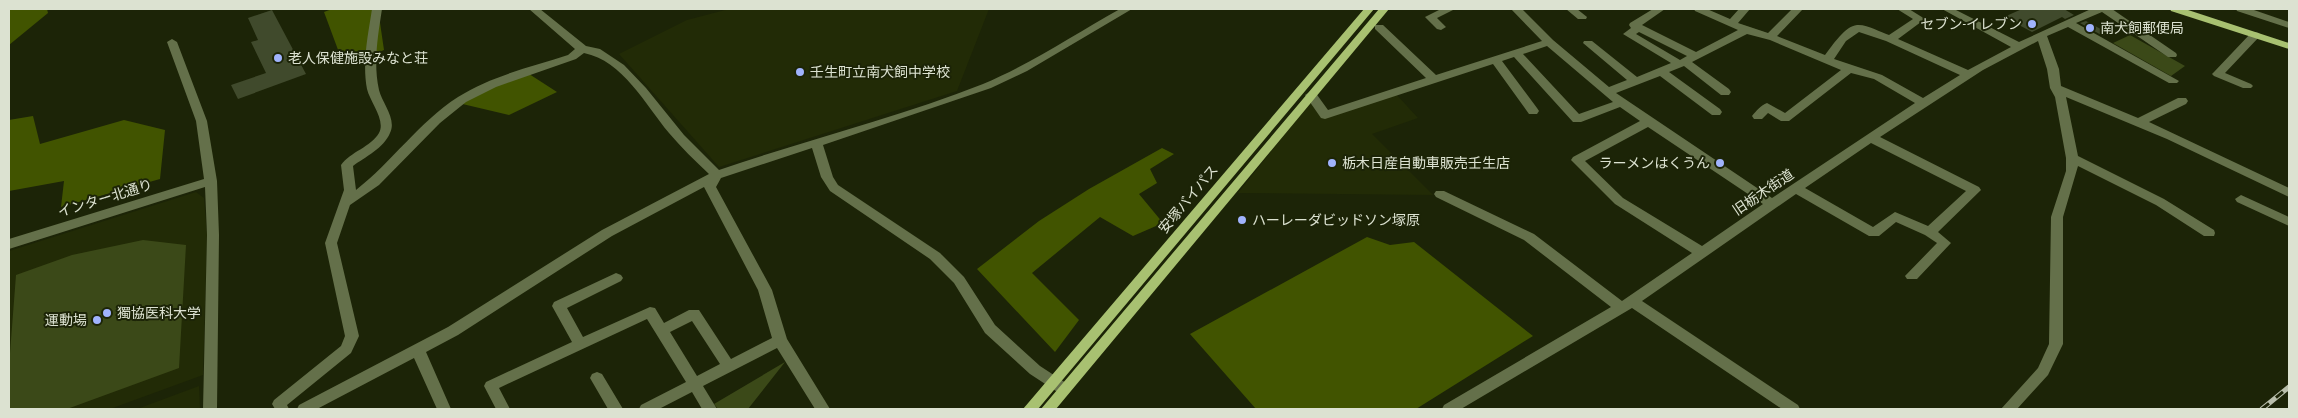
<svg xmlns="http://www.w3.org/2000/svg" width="2298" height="418" font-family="'Asap Condensed','Noto Sans JP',sans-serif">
  <rect width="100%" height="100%" fill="#1c2407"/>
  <path fill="#222b06" d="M729,9H989L957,91L719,167L619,54L687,20Z
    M1396,94L1418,118L1372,134L1433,195L1238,193L1311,101L1325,115Z
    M196,192L204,198L207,235L203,375L110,409H9V251Z
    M199,386L200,409H137Z"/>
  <path fill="#3b4918" d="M2130,35L2185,66L2171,76L2113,43Z
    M143,240L186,245L179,368L67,409H9V366L16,275L72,255Z
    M785,362L748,409H718L714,404Z"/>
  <path fill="#415400" d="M9,9H47L48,13L9,45Z
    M332,9H378L384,50L344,66L324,12Z
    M526,72L557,92L509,115L454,102Z
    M33,116L40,144L124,120L165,130L160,179L61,207L64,181L9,191V120Z
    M1162,148L1174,154L1150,169L1157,183L1139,194L1163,223L1133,236L1100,217L1032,273L1079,320L1055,352L977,269L1039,221L1089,189Z
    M1367,237L1390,245L1414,242L1533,336L1416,409H1256L1190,334Z"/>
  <path fill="#404a2c" d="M2022,9H2064L2074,15L2065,19L2062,17L2032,32L2004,17Z
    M272,10L306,74L238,99L231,85L266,73L251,42L258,40L248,18Z
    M2086,21L2108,33L2103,36L2080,23Z"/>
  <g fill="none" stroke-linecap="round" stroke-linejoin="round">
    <path fill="#64704a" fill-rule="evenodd" d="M372,9H382C378,35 373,63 379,90C382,103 397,119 390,133C384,148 365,157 353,166L356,190C392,162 419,122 458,97C491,76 531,67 568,55L575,49L529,9H540L586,46L600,49L624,65L646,88L684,135L719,170C806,140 897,118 983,84C1031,64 1075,34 1120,9H1132L1027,71L991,88L823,145L833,177L838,185L940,253L964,277L995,325L1040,366L1069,385L1071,389L1069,393L1064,395L1059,393L1030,374L985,333L954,283L930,259L830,191L821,177L812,148L721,178L716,187L772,290L787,339L830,409H815L777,348L703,386L717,409H702L692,392L659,409H639L641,405L686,382L647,319L499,388L510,409H496L484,386L486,382L572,342L552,306L554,302L616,273L621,275L623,278L621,281L567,308L583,337L650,307L655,308L664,323L689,310H699L731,359L772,338L758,290L704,187L612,236L458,335L426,352L451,409H437L414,358L317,409H297L299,405L448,327L602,230L709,174C695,161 681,147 669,133C645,104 623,61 584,53L576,59L496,87L466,102L440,123L379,185L350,205L337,243L359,336L351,353L287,405L289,409H275L272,404L274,400L341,346L345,336L325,243L344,190L341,165C350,152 371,147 379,133C386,120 370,102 367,89C362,63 368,35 372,9ZM692,321L720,364L697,376L670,332Z
      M1441,9H1455L1437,18L1446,27L1441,30L1437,29L1425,17Z
      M1511,9H1522L1553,40L1609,87L1627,80L1583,43L1584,41H1592L1637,77L1671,63L1623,34L1631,28L1629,25L1630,23L1653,9H1665L1642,25L1696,52L1738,30L1695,11L1694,9H1707L1730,19L1739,9H1750L1738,23L1768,33L1792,9H1803L1777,36L1825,55C1832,46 1845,26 1857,25C1867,24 1880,32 1889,35L1913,19L1897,9H1909L1925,19L1898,39L1968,70L2011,47L1942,9H1954L2019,42L2091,9H2112L2176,53L2177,55L2176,57H2168L2102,12L2076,23L2179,81L2177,83H2169L2068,27L2047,36L2059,69L2061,86L2138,118L2178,98H2186L2188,101L2186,104L2149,122L2289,188V197L2167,139L2066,97L2078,156L2164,199L2214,230L2215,233L2214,236H2204L2156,205L2078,166L2063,217V344L2048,375L2017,409H2001L2038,368L2049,344L2051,217L2066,171V158L2055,97L2050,88L2047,69L2038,41L1983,70L1880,137L1979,187L1981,190L1938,232L1951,243L1917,279H1907L1905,276L1937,243L1925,235L1896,222L1879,236H1869L1796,194L1642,301L1798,405L1800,409H1782L1632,308L1461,409H1442L1444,405L1611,307L1524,240L1436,197L1434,194L1436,191H1444L1534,234L1622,301L1692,253L1615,204L1571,160L1573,157L1640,121L1620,107L1581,122H1573L1514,57L1502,61L1537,108L1539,111L1537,114H1529L1493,64L1325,119L1321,118L1305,95L1311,91L1315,92L1328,110L1426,78L1375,29V25H1383L1436,75L1542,41ZM1639,32L1687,56L1680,60L1636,34ZM1859,32L1886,41L1960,75L1923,98L1882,75L1834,59L1846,41ZM1747,34L1770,40L1841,70L1785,113L1767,103C1761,105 1756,111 1752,116L1754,119H1762L1768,113L1781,121H1789L1851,73L1874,79L1915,103L1772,198L1616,93L1660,76L1712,115H1720L1722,112L1720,109L1669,72L1684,66L1721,95H1729L1731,92L1729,89L1692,62ZM1547,46L1613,102L1579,114L1523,54ZM1648,127L1763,204L1702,246L1623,198L1585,161ZM1871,143L1966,191L1928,226L1895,212L1873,227L1805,188Z
      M1566,9H1577L1587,17L1586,19H1578Z
      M2236,9H2251L2289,22V28L2237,11Z
      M2255,32L2259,33L2260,35L2259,37L2225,73L2251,84L2253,86L2251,88H2243L2214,76L2212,74L2214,72L2251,33Z
      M172,39L177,42L207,121L217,181L219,235L217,409H203L207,235L205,187L9,249V239L204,179L196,121L167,42Z
      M2241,195L2289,217V226L2237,202L2235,199Z
      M597,372L602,374L623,409H608L590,378L592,374Z"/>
    <path fill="#a8c171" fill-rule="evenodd" d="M1364,9H1374L1038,409H1023Z
      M1379,9H1389L1056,409H1041Z
      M2170,9H2185L2289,43V49L2171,11Z"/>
    <defs>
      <path id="rail" d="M2262,409L2289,387"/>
    </defs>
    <use href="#rail" stroke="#b9bfac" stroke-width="5"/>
    <use href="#rail" stroke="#1c2407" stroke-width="3" stroke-dasharray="9" stroke-linecap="butt"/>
  </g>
  <g fill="#a0b3fd" stroke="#1c2407" stroke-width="2">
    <circle cx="2032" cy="24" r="5"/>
    <circle cx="2090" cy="28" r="5"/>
    <circle cx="278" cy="58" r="5"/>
    <circle cx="800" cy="72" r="5"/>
    <circle cx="1332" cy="163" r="5"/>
    <circle cx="1720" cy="163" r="5"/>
    <circle cx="1242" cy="220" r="5"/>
    <circle cx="107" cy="313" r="5"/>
    <circle cx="97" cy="320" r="5"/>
  </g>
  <g text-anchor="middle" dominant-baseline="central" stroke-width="4" stroke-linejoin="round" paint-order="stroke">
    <g font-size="14" fill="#dce2d1" stroke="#1c2407" text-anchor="start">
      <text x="2022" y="24" text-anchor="end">セブン-イレブン</text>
      <text x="2100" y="28">南犬飼郵便局</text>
      <text x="288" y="58">老人保健施設みなと荘</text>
      <text x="810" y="72">壬生町立南犬飼中学校</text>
      <text x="1342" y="163">栃木日産自動車販売壬生店</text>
      <text x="1710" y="163" text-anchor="end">ラーメンはくうん</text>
      <text x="1252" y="220">ハーレーダビッドソン塚原</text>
      <text x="117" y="313">獨協医科大学</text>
      <text x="87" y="320" text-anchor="end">運動場</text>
    </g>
    <g font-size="14" fill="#dce2d1" stroke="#1c2407">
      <text transform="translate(1763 192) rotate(-34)">旧栃木街道</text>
      <text transform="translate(105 198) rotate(-17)">インター北通り</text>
      <text transform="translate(1188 199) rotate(-50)">安塚バイパス</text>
    </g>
  </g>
  <rect width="2298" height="418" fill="none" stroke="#dce2d1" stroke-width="20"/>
</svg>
